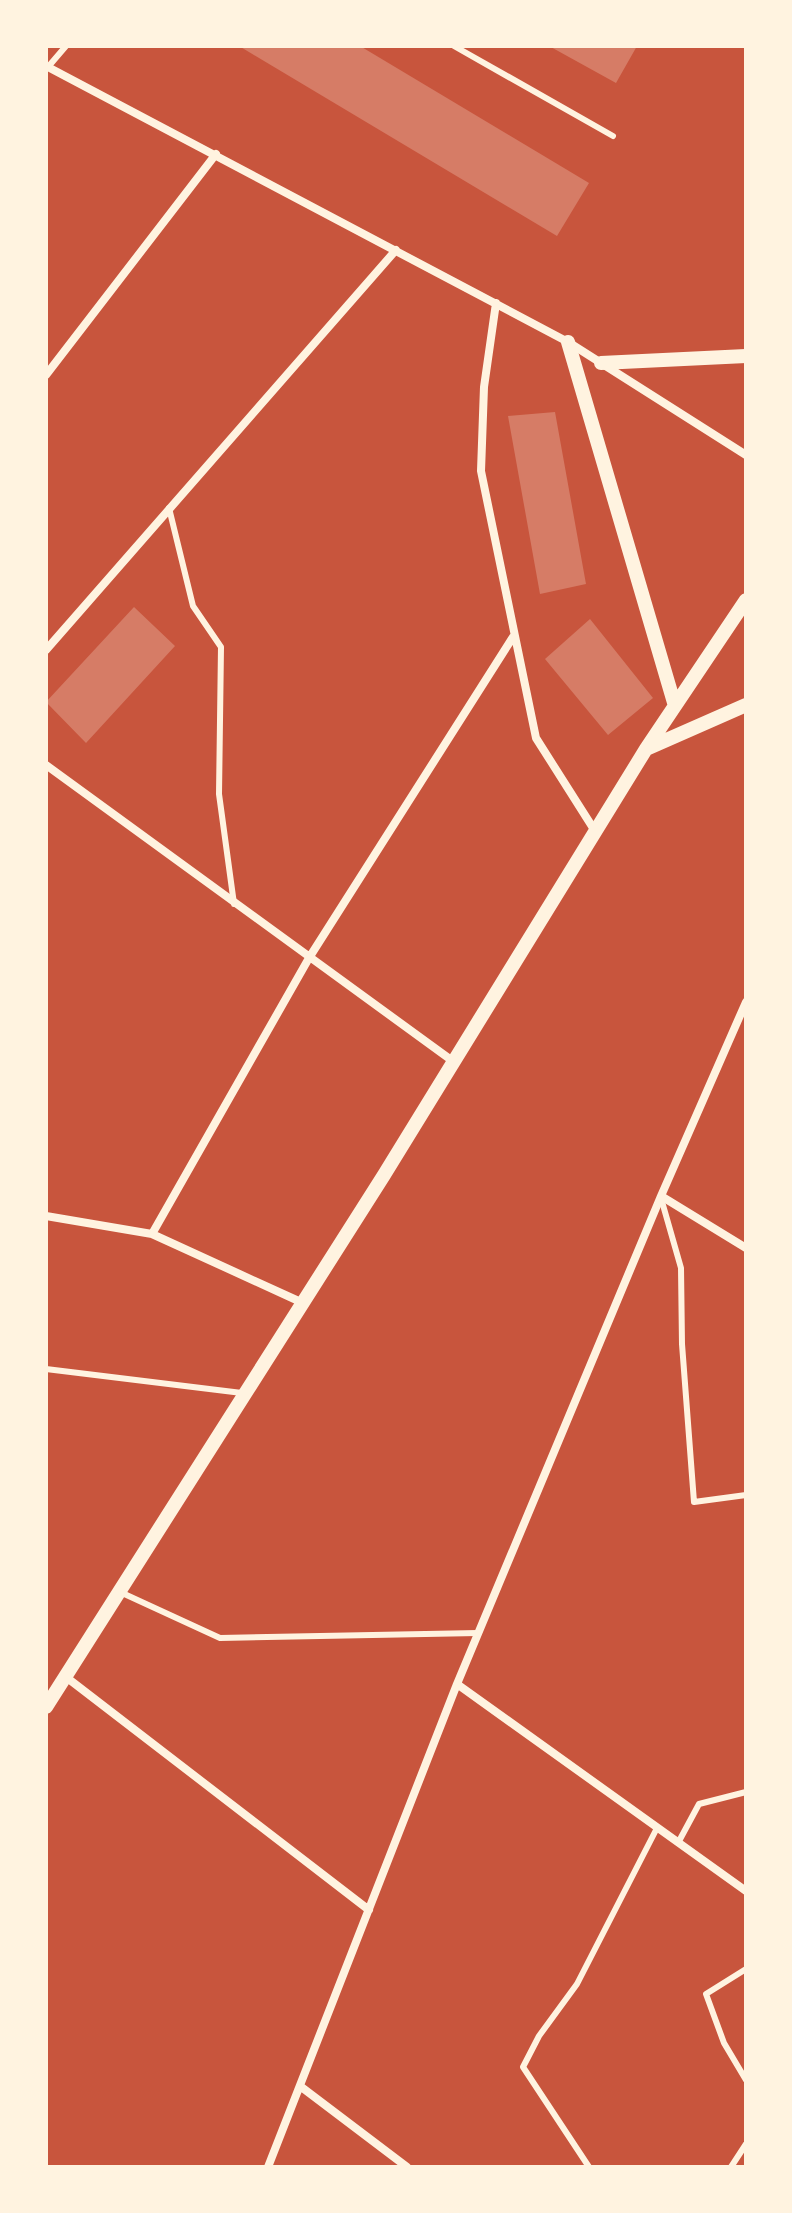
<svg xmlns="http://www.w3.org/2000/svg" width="792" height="2213" font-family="'Alegreya Sans',sans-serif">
  <rect width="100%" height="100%" fill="#c8553d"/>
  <path fill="#d67c66" d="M239,46H360L589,183L557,236Z
    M549,46H637L616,83Z
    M555,412L586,584L540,594L508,416Z
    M134,607L175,646L86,743L46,702Z
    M590,619L653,698L608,735L545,659Z"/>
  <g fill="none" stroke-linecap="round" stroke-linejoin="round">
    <path stroke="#fff3e0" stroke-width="6" d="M454,46L613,136
      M48,67L66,46
      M169,508L193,606L221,647L219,794L234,904
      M661,1198L681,1268L682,1344L694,1502L746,1495
      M46,1369L242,1393
      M120,1592L220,1638L478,1633
      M678,1843L699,1804L746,1792
      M746,1969L706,1994L724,2043L746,2080
      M589,2167L523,2067L539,2036L577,1984L657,1828
      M731,2167L746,2144"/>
    <path stroke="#fff3e0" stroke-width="8" d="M46,66L568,342L746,455
      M496,303L484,387L481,471L536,738L595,831
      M46,375L216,154
      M46,650L396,250
      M46,765L454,1062
      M661,1196L746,1248
      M46,1216L152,1234L303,1303
      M152,1234L309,958L513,637
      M66,1677L369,1910
      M457,1684L746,1891
      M300,2086L407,2167
      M268,2167L457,1684L661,1196L746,1002"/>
    <path stroke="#fff3e0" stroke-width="14" d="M568,342L675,706
      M601,363L746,356
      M646,749L746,705
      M46,1707L384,1175L646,749L746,600"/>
  </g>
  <rect width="792" height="2213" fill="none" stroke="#fff3e0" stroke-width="96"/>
</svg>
